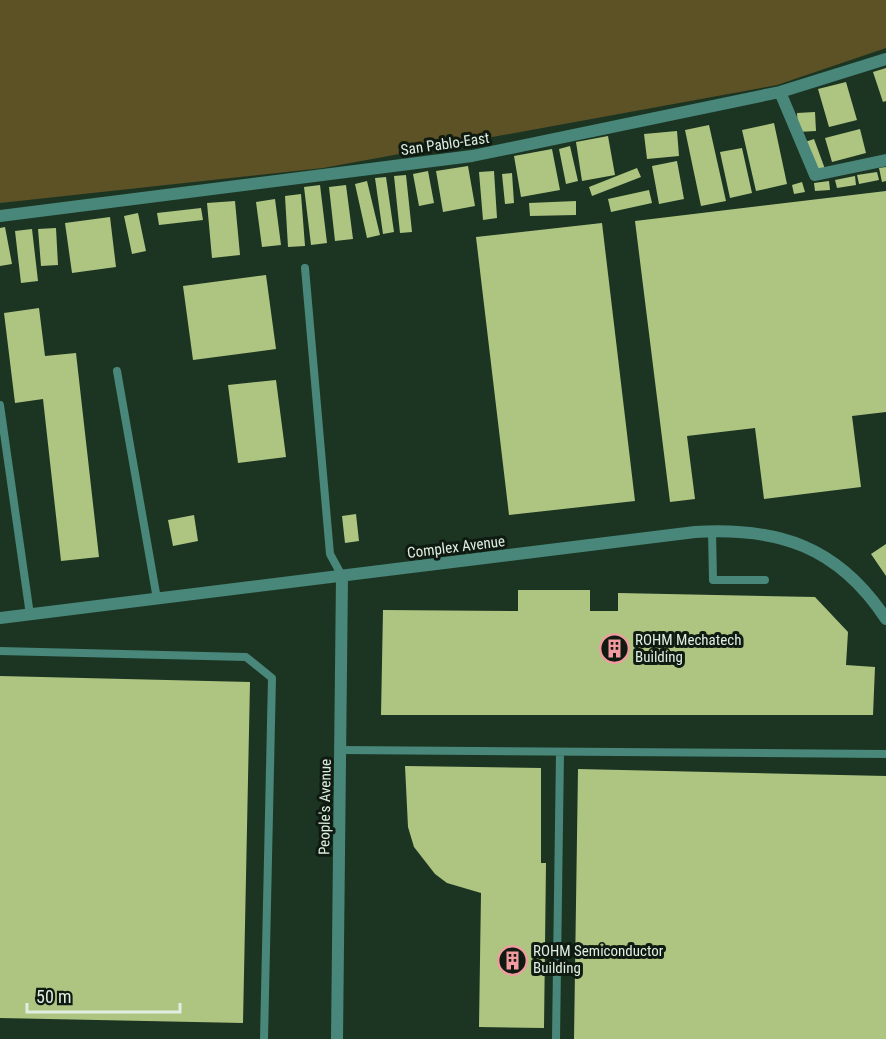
<svg xmlns="http://www.w3.org/2000/svg" width="886" height="1039" font-family="'Roboto Condensed',sans-serif">
  <rect width="100%" height="100%" fill="#1c3522"/>
  <path fill="#5d5226" d="M0,0H886V48L777,85L323,168L0,203Z"/>
  <path fill="#aec582" d="M886,68V101L883,102L873,72Z
    M846,82L857,120L829,127L818,89Z
    M815,112L816,131L798,132L797,113Z
    M774,123L787,184L756,191L742,130Z
    M709,125L726,201L701,206L685,130Z
    M860,129L866,153L832,162L825,138Z
    M677,131L679,156L647,159L644,134Z
    M608,136L615,175L582,181L576,142Z
    M814,139L825,169L816,172L805,142Z
    M570,146L578,181L566,184L559,149Z
    M742,148L752,193L730,198L720,152Z
    M552,149L560,190L521,197L514,156Z
    M677,161L684,199L659,204L652,166Z
    M468,166L475,206L443,212L436,171Z
    M886,167V181L882,182L879,168Z
    M637,168L641,177L592,196L589,187Z
    M428,171L434,203L419,206L413,174Z
    M494,171L497,218L483,220L479,172Z
    M877,172L879,180L859,184L857,175Z
    M512,173L514,203L505,204L502,174Z
    M406,175L412,232L400,233L394,176Z
    M855,176L856,185L837,188L835,180Z
    M386,177L394,232L383,234L375,178Z
    M367,181L380,235L367,238L355,184Z
    M829,181L830,190L815,191L814,183Z
    M802,182L805,192L794,194L792,185Z
    M320,185L327,243L311,245L304,187Z
    M346,185L353,239L335,241L329,187Z
    M649,190L652,203L611,212L608,199Z
    M886,191V412L852,416L861,487L764,499L755,428L687,436L695,499L670,502L635,221Z
    M301,194L305,246L288,247L285,196Z
    M275,199L281,245L262,247L256,202Z
    M235,201L240,255L212,258L207,203Z
    M576,201V215L530,216L529,203Z
    M201,208L203,220L159,225L157,213Z
    M138,213L146,251L132,254L124,216Z
    M110,217L116,267L72,273L65,223Z
    M602,223L635,501L509,515L476,237Z
    M5,227L12,264L0,266V228Z
    M56,228L58,265L41,266L38,229Z
    M32,229L38,281L21,283L15,231Z
    M266,275L276,349L193,360L183,286Z
    M39,308L45,356L76,353L99,557L61,561L43,399L15,403L4,313Z
    M276,380L286,457L238,463L228,385Z
    M356,514L359,541L345,543L342,516Z
    M194,515L198,541L173,546L168,520Z
    M886,544V576L871,554Z
    M518,590H590V611H618V593L815,597L848,632L846,665L875,667L873,715H381L383,610L518,611Z
    M0,676L250,682L243,1023L0,1018Z
    M405,766L541,768V863H546L544,1028L479,1027L481,893L447,883L435,874L414,847L408,827Z
    M578,769L886,776V1039H574Z"/>
  <g fill="none" stroke-linecap="round" stroke-linejoin="round">
    <path stroke="#48877a" stroke-width="8" d="M305,268L330,554L342,576
      M117,371L157,599
      M0,405L30,615
      M712,531L713,580H765
      M0,651L246,657L272,678L264,1039
      M340,750L886,754
      M556,1039L560,752"/>
    <path stroke="#48877a" stroke-width="12" d="M780,92L815,175L886,160
      M0,216L472,156L780,92L886,59
      M0,618L695,532C778,527 838,546 886,619
      M337,1039L342,576"/>
  </g>
  <defs>
    <symbol id="building-ring" viewBox="-11 -11 22 22"><circle r="9.5" fill="#0f1a11" stroke="#f49aa1" stroke-width="1.5"/><path d="M-4-6H4V6H1V3H-1V6H-4ZM-2.5-4.3h1.7v1.8h-1.7ZM.8-4.3h1.7v1.8H.8ZM-2.5-1h1.7V.8h-1.7ZM.8-1h1.7V.8H.8Z" fill="#f49aa1"/></symbol>
  </defs>
  <g fill-rule="evenodd">
    <use href="#building-ring" x="598" y="632" width="33" height="33"/>
    <use href="#building-ring" x="496" y="944" width="33" height="33"/>
  </g>
  <g text-anchor="middle" dominant-baseline="central" stroke-width="6" stroke-linejoin="round" paint-order="stroke">
    <g font-size="15" fill="#deeee1" stroke="#0f1a11">
      <text transform="translate(445 144) rotate(-8)">San Pablo-East</text>
      <text transform="translate(456 547) rotate(-7)">Complex Avenue</text>
      <text transform="translate(325 807) rotate(-89)">People's Avenue</text>
    </g>
    <g font-size="15" fill="#deeee1" stroke="#0f1a11" text-anchor="start">
      <text x="635" y="640">ROHM Mechatech<tspan x="635" dy="17">Building</tspan></text>
      <text x="533" y="951">ROHM Semiconductor<tspan x="533" dy="17">Building</tspan></text>
    </g>
  </g>
  <path d="M27 1003v9h153v-9" fill="none" stroke="#deeee1" stroke-width="3"/>
  <text x="36" y="1003" font-size="18" fill="#deeee1" stroke="#0f1a11" stroke-width="4.5" paint-order="stroke">50 m</text>
</svg>
